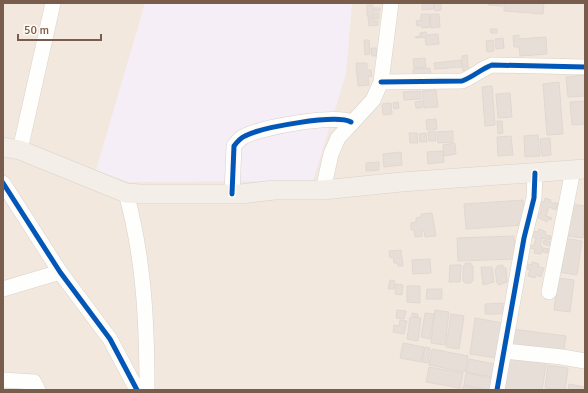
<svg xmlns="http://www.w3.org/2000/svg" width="588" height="393" font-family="Signika,sans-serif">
  <rect width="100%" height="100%" fill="#f9f5f0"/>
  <path fill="#f2e8de" d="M3,3H585V390H3Z"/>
  <path fill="#f6eef6" d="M145,3H352L346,74L313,181L129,182L96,170Z"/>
  <path fill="#e6ded7" stroke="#e2d8d2" d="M422,3H433L434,9L422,10Z
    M434,3H441V10L435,11Z
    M488,3H503L502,6L488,5Z
    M504,3H544L543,14L504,11Z
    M367,5H373V16H367Z
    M374,8H380V11H374Z
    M374,13H379V19H374Z
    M421,14H429L430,27L422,28L421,25L417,26L416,21L421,20Z
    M430,14H439L440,27L431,28Z
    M368,17H373V21H378V25L369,26Z
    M490,29H497V33H491Z
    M426,32L427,35L438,34L439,44L426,45L425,37L416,38L415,37L420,36V33Z
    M519,35V39L546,37L547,54L520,56L519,47H514L513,36Z
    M503,38L504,48L496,49L495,39Z
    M364,40H369L370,54L365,55Z
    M493,40L494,51L487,52L486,41Z
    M371,48H376L377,56H372Z
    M467,55L468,65H462V56Z
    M425,58L426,67L414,68L413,59Z
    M461,60L462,67L435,69L434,63Z
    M356,63H367V70H371L372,76L368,77L369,85L358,86Z
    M462,66H468L469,71H463Z
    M430,68L431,77L414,78L413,69Z
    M585,75V96L568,97L566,77Z
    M559,82L563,134L547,135L543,84Z
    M492,86L495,125L485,126L482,87Z
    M436,90L438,107L424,108L422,91Z
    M420,91L421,99L404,100L403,92Z
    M510,93L512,117L498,118L496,94Z
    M422,101V108H416L415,102Z
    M585,101V124L572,125L570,102Z
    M398,102L399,108L394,109L393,103Z
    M391,103L392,114L383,115L382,104Z
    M436,119L437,129L427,130L426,120Z
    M497,121H502L503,133L498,134Z
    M435,131L436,141H429L428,132Z
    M453,131V142L438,143L437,132Z
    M409,133H417L418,143H410Z
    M426,133L427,142H420L419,134Z
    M538,135L540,156L525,157L524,136Z
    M511,136L513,155L498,156L497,137Z
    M550,138L551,155L542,156L540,139Z
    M455,143L456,154L444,156L443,145Z
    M443,151L444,162L428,164L427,152Z
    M401,152L402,165L384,167L383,154Z
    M379,162V170L366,171V163Z
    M545,198L551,200L550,203H558L556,210L549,207L546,216L552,218L551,220L548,219L547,222L535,216L536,213L540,214L542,206L537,205L538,200L544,202Z
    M523,200L525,225L466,229L464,204Z
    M571,204L585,206L583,238L567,236Z
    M432,213L436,236L425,237L424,231H422V236L415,237L414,230H411V223L416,222V218L421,217V214Z
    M539,229L546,232L545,235L551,236L550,240L542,238L540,246L543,247L541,254L534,253L535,249L529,248L530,245L534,246L536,238L531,236L532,231L538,232Z
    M514,236L515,259L458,261L457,238Z
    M564,238L582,241L577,275L559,272Z
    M544,240L551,242L549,246L543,244Z
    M544,248L549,249L548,253L543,252Z
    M401,250L403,266H398L397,263H394L393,257L390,258L389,251Z
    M430,259L431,273L413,274L412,260Z
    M532,262L539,264L538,267L544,268L541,277L536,275L535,278L528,276L530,270L526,268L527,264L532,265Z
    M465,263H471V266H473V281H471V283H465L463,281V266H465Z
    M450,265H461L460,282H449Z
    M503,265V268H506L507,282L499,285L497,283L495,269L497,268V266Z
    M481,267H492L494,282L483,285Z
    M558,278L574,280L570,312L554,310Z
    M390,280L395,281L394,289H388Z
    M396,284L403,285L402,295L395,294Z
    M407,286H420V303L407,302Z
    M427,289H442V299H426Z
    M503,303V314H485V304Z
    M397,310L406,311L404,319L396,318Z
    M435,310L449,312L445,345L431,343Z
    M412,313L418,314V317L412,316Z
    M425,313L434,314L430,339L421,337Z
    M451,314L464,316L459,349L446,347Z
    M410,317L421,318L418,341L407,339Z
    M475,318L503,323L497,358L470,354Z
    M400,320L407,321L404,334L393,332L394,325L399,326Z
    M512,329L566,336L563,356L509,348Z
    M403,343L424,347L421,362L400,358Z
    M425,347L430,348L428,363L422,362Z
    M432,349L468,356L465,372L429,365Z
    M506,353L547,359L542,390H501Z
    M469,359L494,364L492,377L466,372Z
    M548,365L568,368L565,390L545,388Z
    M429,367L463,373L460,388L426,382Z
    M466,373L492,378L489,390L464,385Z
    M569,384L585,387V390H568Z
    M463,386L485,390H462Z"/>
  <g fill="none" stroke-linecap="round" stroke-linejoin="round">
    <defs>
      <path id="minor" d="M381,82L462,81C473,77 481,69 492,65L585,67
        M20,150L53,3
        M3,183L60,272L110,339L137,390
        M323,190L331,154L338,138L373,100L381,82L391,3
        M126,193C144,258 147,323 147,390
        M232,194L234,146C237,142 240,138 245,136C262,127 336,114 351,122
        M3,289L60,272
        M549,292L573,170
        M504,351L562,357L585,361
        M3,380L34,382L38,390
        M497,390L524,238L534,198L535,173"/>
      <path id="major" d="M3,147L20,150L126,193L140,194H241L274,190H323L401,182L585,169"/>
    </defs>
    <use href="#minor" stroke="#d7d1cb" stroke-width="16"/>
    <use href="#major" stroke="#dad1cc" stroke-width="20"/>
    <use href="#minor" stroke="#fefefd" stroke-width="15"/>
    <use href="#major" stroke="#f3eee8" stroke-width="19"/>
    <defs>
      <path id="cycleway" d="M381,82L462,81C473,77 481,69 492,65L585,67
        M3,183L60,272L110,339L137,390
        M232,194L234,146C237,142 240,138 245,136C262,127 336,114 351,122
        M497,390L524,238L534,198L535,173"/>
    </defs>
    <use href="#cycleway" stroke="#fffaf3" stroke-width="8"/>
    <use href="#cycleway" stroke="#0057b8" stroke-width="5"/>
  </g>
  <rect width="588" height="393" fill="none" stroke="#7a5c4d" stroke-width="8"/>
  <path d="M18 34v6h83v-6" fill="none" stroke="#7a5c4d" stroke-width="2"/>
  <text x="24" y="34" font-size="12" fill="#7a5c4d" stroke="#fffaf3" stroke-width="3" paint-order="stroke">50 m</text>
</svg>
